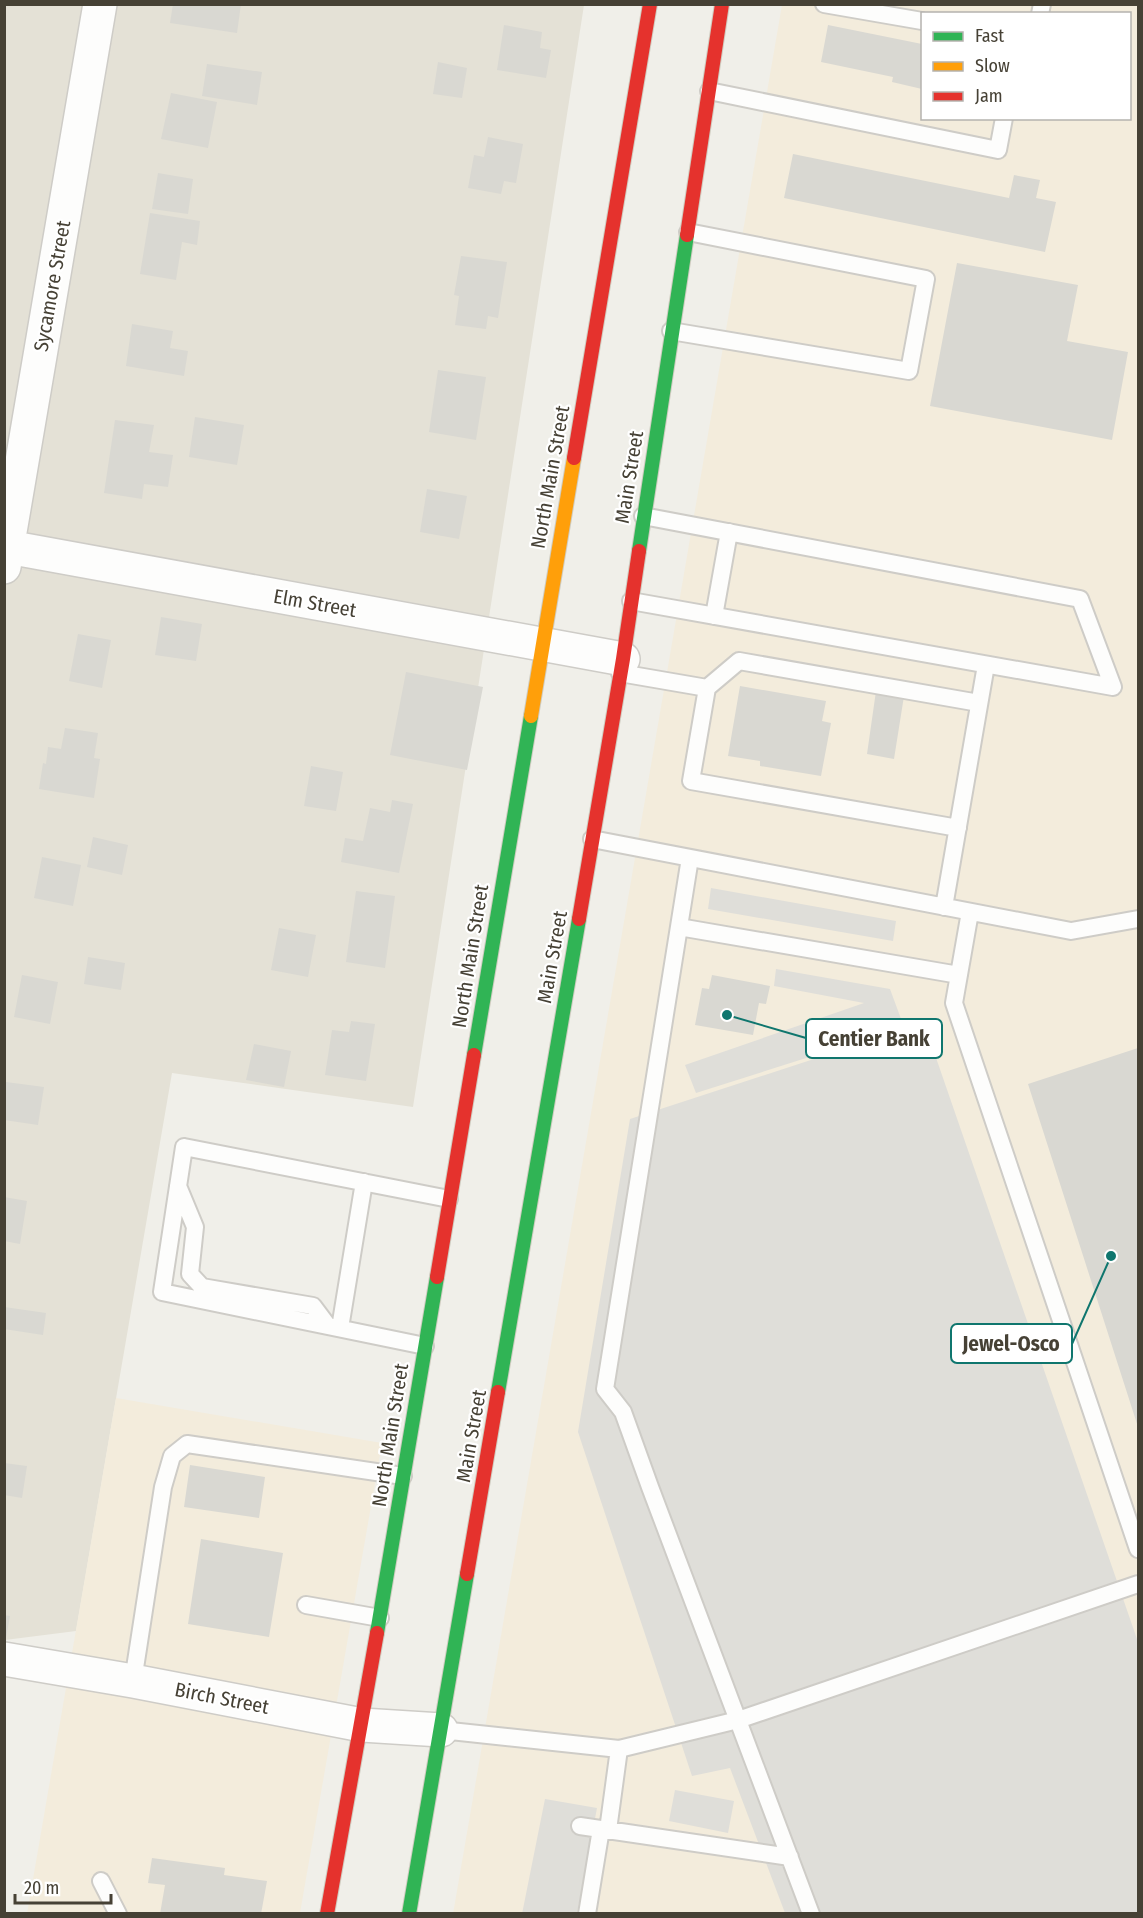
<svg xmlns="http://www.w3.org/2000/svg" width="1143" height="1918" font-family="'Fira Sans Condensed',sans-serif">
  <rect width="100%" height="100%" fill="#f0efe9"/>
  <path fill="#e4e1d6" d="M4,5H584L413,1107L172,1073L76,1631L5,1640Z"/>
  <path fill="#f3ecdc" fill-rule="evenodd" d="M782,5H1138V1913L453,1914ZM922,14H1130V118H922Z
    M116,1398L382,1443L300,1913L27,1914Z"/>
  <path fill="#dfded9" d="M711,888L896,921L893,941L708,909Z
    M776,969L890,989L904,1027L696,1093L685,1065L864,1003L774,986Z
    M924,1023L1138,1642V1913H785L730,1768L692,1776L578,1432L630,1119Z
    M675,1790L734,1801L728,1833L669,1821Z
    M545,1799L597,1808L577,1913L522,1914Z"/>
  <path fill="#d9d8d2" d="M173,4H241L237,33L170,23Z
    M504,25L542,32L540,48L551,50L546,78L497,70Z
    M828,25L922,44V89L892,82L893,77L821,62Z
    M438,62L467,68L462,98L433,94Z
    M207,64L262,72L257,105L202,96Z
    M171,93L217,102L208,148L161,139Z
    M488,137L523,144L516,183L504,181L501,194L468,188L474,155L484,157Z
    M793,154L1009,198L1014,175L1040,180L1036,198L1056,202L1045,252L784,198Z
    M158,173L193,179L188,214L152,209Z
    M150,213L200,221L197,245L182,242L176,280L140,274Z
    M461,256L507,262L498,318L488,316L486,329L455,325L459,296L454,295Z
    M957,263L1078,285L1067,341L1128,352L1112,440L930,406Z
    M132,324L173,331L170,348L188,351L184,376L126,366Z
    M438,370L486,377L476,440L429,432Z
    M195,417L244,425L237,465L189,457Z
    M115,420L154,425L149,452L173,455L168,487L144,484L142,499L104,493Z
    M427,489L467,496L459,539L420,532Z
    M161,617L202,624L196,661L155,655Z
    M78,634L111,640L102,688L69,681Z
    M406,672L483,687L467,770L390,755Z
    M740,686L826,701L822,721L831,723L821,776L760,766V761L728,756Z
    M876,691L904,696L894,759L867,754Z
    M65,728L98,733L94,758L100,759L94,798L39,789L43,763L46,764L48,747L61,749Z
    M311,766L343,772L336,811L304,806Z
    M392,800L413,804L399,873L341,862L345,838L363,841L370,808L390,812Z
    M93,837L128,845L122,875L87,867Z
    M42,857L81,865L73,906L34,898Z
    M356,891L395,896L385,968L346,962Z
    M279,928L316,935L308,977L271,970Z
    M88,957L125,963L121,990L84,984Z
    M22,975L58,982L50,1024L14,1017Z
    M712,975L770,986L766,1004L759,1003L753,1035L695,1025L702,988L709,989Z
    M351,1021L375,1024L366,1081L325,1075L332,1030L349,1032Z
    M254,1044L291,1051L284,1087L246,1080Z
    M1138,1048V1427L1028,1084Z
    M6,1082L44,1087L38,1125L4,1120Z
    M4,1197L27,1201L20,1244L4,1241Z
    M4,1307L46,1313L43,1335L4,1329Z
    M4,1463L27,1466L22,1498L4,1495Z
    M190,1465L265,1477L259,1518L184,1507Z
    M201,1539L283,1553L269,1637L188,1624Z
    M4,1615L10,1616L6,1638H4Z
    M152,1858L225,1868L224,1875L267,1881L261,1914H160L165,1885L148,1883Z"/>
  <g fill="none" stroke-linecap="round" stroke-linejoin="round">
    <defs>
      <path id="lane" d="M824,4L922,21
        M1040,14L1042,4
        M709,91L998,150L1004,118
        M671,331L909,371L926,279L688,232
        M631,601L1113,687L1080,599L643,516
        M714,616L729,532
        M620,673L707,688L691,781L958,828
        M707,688L739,661L979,703
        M592,839L1071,931L1138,919
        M690,858L605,1389L623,1412L650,1487L811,1914
        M944,907L986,665
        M970,912L954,1003L1138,1549
        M679,927L959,975
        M178,1186L195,1227L190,1274L202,1287L313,1306L328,1326
        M340,1328L364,1182
        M425,1346L162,1292L184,1147L449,1199
        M306,1605L380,1618
        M133,1681L163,1487L172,1456L187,1444L403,1476
        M441,1730L619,1749L738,1720L1138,1584
        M580,1826L790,1857
        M608,1830L619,1749
        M101,1881L118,1914
        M587,1914L601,1829"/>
      <path id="street" d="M8,547L623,659
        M4,567L100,4
        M4,1659L133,1681L362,1725L441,1730"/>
      <path id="fast" d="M639,551L687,235
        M474,1055L531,716
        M498,1392L579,919
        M377,1633L437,1277
        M409,1914L467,1574"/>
      <path id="slow" d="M531,716L574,458"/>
      <path id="jam" d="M687,235L722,4
        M574,458L650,4
        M579,919L623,659L639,551
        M437,1277L474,1055
        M467,1574L498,1392
        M327,1914L377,1633"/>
    </defs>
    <use href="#lane" stroke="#ceccc7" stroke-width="20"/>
    <use href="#street" stroke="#ceccc7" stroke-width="36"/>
    <use href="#fast" stroke="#cfccc0" stroke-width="16"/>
    <use href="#slow" stroke="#cfccc0" stroke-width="16"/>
    <use href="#jam" stroke="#cfccc0" stroke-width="16"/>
    <use href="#lane" stroke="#fdfdfc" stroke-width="16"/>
    <use href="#street" stroke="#fdfdfc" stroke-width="33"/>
    <use href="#fast" stroke="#30b455" stroke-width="14"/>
    <use href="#slow" stroke="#ff9f0a" stroke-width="14"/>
    <use href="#jam" stroke="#e5322d" stroke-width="14"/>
  </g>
  <g text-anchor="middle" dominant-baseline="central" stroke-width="4.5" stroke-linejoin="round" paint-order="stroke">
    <g font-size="20" fill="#464135" stroke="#fff">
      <text transform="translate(52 286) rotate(-80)">Sycamore Street</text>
      <text transform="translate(550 477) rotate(-80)">North Main Street</text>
      <text transform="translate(629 477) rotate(-81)">Main Street</text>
      <text transform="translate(315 603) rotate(10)">Elm Street</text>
      <text transform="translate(470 956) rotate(-81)">North Main Street</text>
      <text transform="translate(552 957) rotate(-80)">Main Street</text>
      <text transform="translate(390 1435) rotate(-81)">North Main Street</text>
      <text transform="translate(471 1436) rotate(-80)">Main Street</text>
      <text transform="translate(222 1698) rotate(11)">Birch Street</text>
    </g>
  </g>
  <path fill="none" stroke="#0f766e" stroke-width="2" d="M727 1015L806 1038M1111 1256L1072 1344"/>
  <g fill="#0f766e" stroke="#fff" stroke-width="2">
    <circle cx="727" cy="1015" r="6"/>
    <circle cx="1111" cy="1256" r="6"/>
  </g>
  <g fill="#fff" stroke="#0f766e" stroke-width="2">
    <rect x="806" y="1019" width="136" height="39" rx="6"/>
    <rect x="951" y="1324" width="121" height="39" rx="6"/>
  </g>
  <g font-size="21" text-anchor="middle" font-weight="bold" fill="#464135">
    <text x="874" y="1046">Centier Bank</text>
    <text x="1011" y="1351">Jewel-Osco</text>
  </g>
  <rect width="1143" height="1918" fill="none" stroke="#464135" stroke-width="12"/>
  <rect x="921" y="12" width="210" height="108" fill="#ffffff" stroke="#b5b3ae" stroke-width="1.5"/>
  <rect x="933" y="32" width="30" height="9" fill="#30b455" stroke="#b5b3ae" stroke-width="1.5"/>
  <text x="975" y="42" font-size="18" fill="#464135">Fast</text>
  <rect x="933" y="62" width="30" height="9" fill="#ff9f0a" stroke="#b5b3ae" stroke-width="1.5"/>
  <text x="975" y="72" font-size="18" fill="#464135">Slow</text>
  <rect x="933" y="92" width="30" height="9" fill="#e5322d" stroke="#b5b3ae" stroke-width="1.5"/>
  <text x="975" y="102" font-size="18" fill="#464135">Jam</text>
  <path d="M15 1894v9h96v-9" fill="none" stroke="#464135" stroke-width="3"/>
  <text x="24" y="1894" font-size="18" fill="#464135" stroke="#ffffff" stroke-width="4.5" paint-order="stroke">20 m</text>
</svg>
